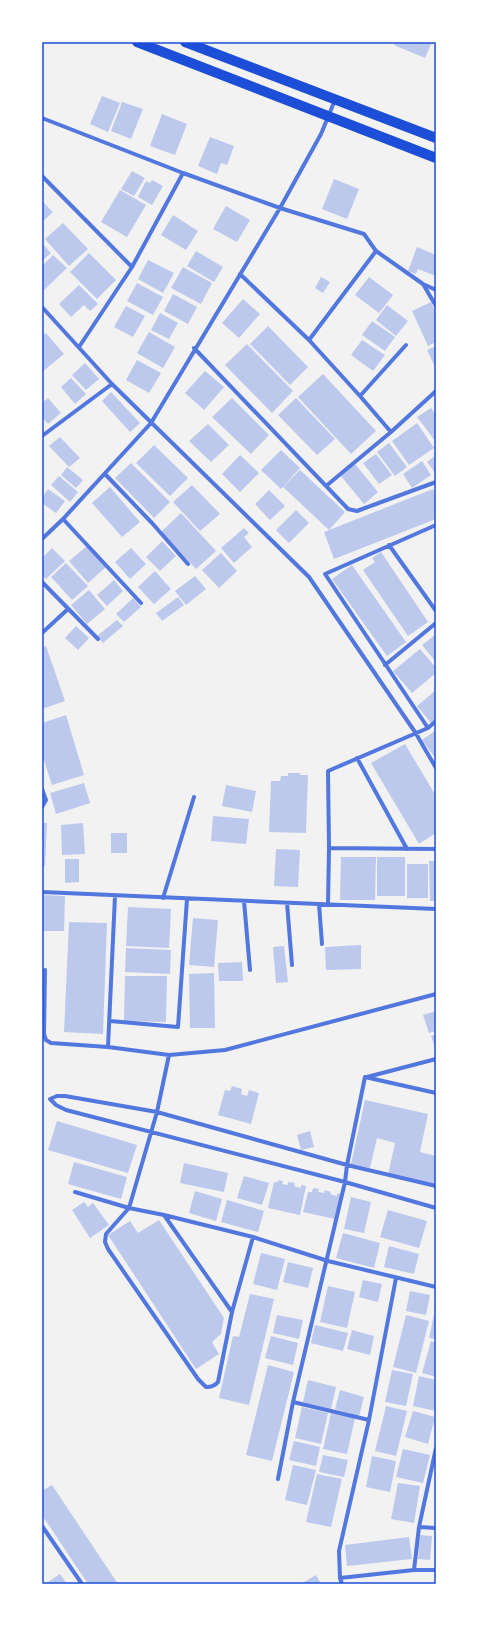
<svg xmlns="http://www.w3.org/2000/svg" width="478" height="1626" font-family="'IBM Plex Sans',sans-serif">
  <rect width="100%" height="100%" fill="#f2f2f2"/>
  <path fill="#bdc9ec" d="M396,42H432L425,58L394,45Z
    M102,96L120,103L108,132L90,124Z
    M122,102L143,109L131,139L111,131Z
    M162,114L187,124L175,155L150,146Z
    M210,137L234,146L227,165L221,163L217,174L198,166Z
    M132,171L145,178L134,196L121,189Z
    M334,179L359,189L347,219L322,209Z
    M152,180L163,186L152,205L138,197L146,181L150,183Z
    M120,190L146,205L127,237L101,222Z
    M42,201L53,212L42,222Z
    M226,206L250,220L237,242L213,229Z
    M173,215L198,231L186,250L161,235Z
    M63,223L88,249L69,266L45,239Z
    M42,243L51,253L42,261Z
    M417,247L436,255V276L418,269L416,274L408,271Z
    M196,251L223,267L214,282L187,266Z
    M89,253L116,280L97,299L70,272Z
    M53,255L67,268L44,290L42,288V266Z
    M148,260L174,273L163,293L138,279Z
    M183,267L212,283L201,304L171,288Z
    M321,277L330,282L323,293L315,288Z
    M369,277L393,295L379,313L355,295Z
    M137,283L163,297L153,315L127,301Z
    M79,285L98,304L90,311L84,305L71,317L59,304Z
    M173,294L197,307L188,324L164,311Z
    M243,299L260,314L239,338L222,323Z
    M431,302L436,313V342L428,346L412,311Z
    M387,305L408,321L396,336L376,320Z
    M126,306L145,316L133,337L114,327Z
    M160,313L178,323L169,339L151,330Z
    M372,321L395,337L385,351L362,335Z
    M268,326L308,367L290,385L250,344Z
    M149,332L175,347L163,368L137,353Z
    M46,333L64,354L42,372V336Z
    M362,340L385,355L373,371L351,355Z
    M247,344L293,391L272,413L225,365Z
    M436,346V369L427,350Z
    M137,360L161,373L149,393L126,380Z
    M85,363L99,379L86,390L72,375Z
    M205,371L224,387L204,410L185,393Z
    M323,374L376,431L351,454L298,397Z
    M71,378L86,394L75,404L61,387Z
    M111,392L140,423L130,432L102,401Z
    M48,398L61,413L48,424L42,417V403Z
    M232,398L269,435L251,454L212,417Z
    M296,398L335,439L317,455L278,415Z
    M431,408L436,415V442L417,417Z
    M417,423L434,448L409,465L392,441Z
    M208,424L229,445L211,462L189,441Z
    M60,437L80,458L69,467L49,446Z
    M389,443L407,467L395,476L377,452Z
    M154,445L188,478L170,496L136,463Z
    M281,450L300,468L281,489L261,470Z
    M376,454L392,475L379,484L363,463Z
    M240,455L259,473L240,492L222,474Z
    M436,455V474L427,462Z
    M422,461L431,475L412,488L403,474Z
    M131,463L170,502L154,518L115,478Z
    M355,464L378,492L364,504L341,476Z
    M67,467L83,480L76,488L61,475Z
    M300,470L345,512L329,530L283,487Z
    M59,476L78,492L70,502L51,485Z
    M192,485L220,514L200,531L173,502Z
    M110,487L140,522L122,537L92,503Z
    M48,489L65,501L56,513L42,503V498Z
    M433,489L436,498V519L334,559L324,532Z
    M269,490L285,506L270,520L255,504Z
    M296,510L309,523L289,543L276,530Z
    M181,513L216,551L196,569L161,532Z
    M244,528L249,533L244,537L252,547L234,563L221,548Z
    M162,541L176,556L160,571L146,557Z
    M87,546L106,567L88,583L69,561Z
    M52,548L65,561L46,579L42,575V558Z
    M131,548L146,564L130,579L115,562Z
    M381,552L428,622L408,636L363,570L375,562L372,558Z
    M221,553L237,571L219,588L202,570Z
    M66,563L88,586L72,600L51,577Z
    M352,565L406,642L387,656L332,579Z
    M155,571L171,589L154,604L138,587Z
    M195,576L206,589L186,605L175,591Z
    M114,580L123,591L107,606L97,595Z
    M89,590L105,609L87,624L71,605Z
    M178,597L184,605L162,621L156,613Z
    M133,598L141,607L124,622L116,614Z
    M117,620L123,626L103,643L97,636Z
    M76,626L89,638L78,650L65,638Z
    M436,634V662L422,645Z
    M46,646L65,701L42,709V647Z
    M420,649L436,668V673L412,693L393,671Z
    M436,690V718L431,723L417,706Z
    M66,715L84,775L52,785L42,754V723Z
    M436,730V759L422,740Z
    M405,744L436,796V833L419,844L371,763Z
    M288,773H300V775H308L306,833L269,832L271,781H280L281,776H288Z
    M84,783L90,803L56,814L50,793Z
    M226,785L256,791L252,812L222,806Z
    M213,816L249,819L246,844L211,841Z
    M42,823H47L45,866H42Z
    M83,823L85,854L62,855L61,825Z
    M111,833H127V853H111Z
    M276,849L300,850L298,887L274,886Z
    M341,857H376L375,900H340Z
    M377,857H405V896H377Z
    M65,859H79V882L65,883Z
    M429,861H436V901H430Z
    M407,864H428V898H407Z
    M42,895L65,896L64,931H42Z
    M128,907L171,909L169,948L126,946Z
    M193,918L218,920L214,967L189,965Z
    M69,922L107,923L103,1034L64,1032Z
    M361,945V969L326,970L325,947Z
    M284,946L288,982L276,983L273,947Z
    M126,948L171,950L170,974L125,972Z
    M242,962L243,981H219L218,963Z
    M214,973L215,1028H190L189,974Z
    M125,976H167L166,1022L124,1021Z
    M436,1011V1031L429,1033L423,1015Z
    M436,1034V1051L431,1036Z
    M232,1086L242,1089L241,1094L247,1096L249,1090L259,1093L251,1124L218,1115L225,1090L230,1091Z
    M365,1100L428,1114L420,1152L436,1156L435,1184L388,1174L395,1143L377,1138L370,1168L351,1164Z
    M57,1121L137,1145L128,1173L48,1150Z
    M310,1131L314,1147L301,1150L297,1135Z
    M74,1162L127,1177L121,1199L68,1184Z
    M184,1163L228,1173L224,1192L180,1183Z
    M244,1176L269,1183L262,1205L237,1198Z
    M278,1180L283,1181L282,1184L288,1185V1182L295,1183L294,1186L301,1188V1185L306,1186L300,1215L268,1208L274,1182H278Z
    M313,1188L319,1189L318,1192L324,1193L325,1190L331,1192L330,1194L337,1196V1193L341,1194L335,1219L303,1212L308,1192H312Z
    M195,1191L222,1199L216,1221L189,1213Z
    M351,1197L371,1202L364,1233L344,1229Z
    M227,1200L264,1211L258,1232L221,1222Z
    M84,1202L88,1207L93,1203L109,1225L90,1238L72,1210Z
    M388,1210L427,1221L419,1248L380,1237Z
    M159,1220L224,1318L221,1334L212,1342L219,1354L196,1369L108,1235L130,1221L138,1233Z
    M343,1233L380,1243L374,1268L336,1258Z
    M389,1246L419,1254L414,1274L384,1267Z
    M261,1253L285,1259L277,1290L253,1284Z
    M288,1262L313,1268L308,1288L283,1282Z
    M363,1280L382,1284L378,1302L359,1297Z
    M328,1286L355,1292L347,1328L320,1322Z
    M410,1291L430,1295L426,1315L406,1311Z
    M250,1294L274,1299L249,1405L219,1398L233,1336L239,1337Z
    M435,1310L436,1311V1339L429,1338Z
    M277,1315L303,1320L299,1339L273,1333Z
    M406,1315L429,1321L416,1373L393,1367Z
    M315,1325L348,1333L343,1351L311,1343Z
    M352,1330L374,1336L370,1355L347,1349Z
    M271,1336L298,1343L293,1365L265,1358Z
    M431,1341L436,1343V1377L422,1373Z
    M268,1365L294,1372L272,1461L246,1455Z
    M392,1370L413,1374L406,1406L385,1402Z
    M419,1376L436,1380V1411L413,1406Z
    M308,1380L336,1387L331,1409L303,1402Z
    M340,1390L364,1397L359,1416L335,1409Z
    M386,1406L407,1411L396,1456L375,1451Z
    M302,1407L328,1413L321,1444L295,1438Z
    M413,1411L435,1417L428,1444L405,1437Z
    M331,1413L355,1418L347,1454L323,1449Z
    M294,1441L320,1447L316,1466L289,1460Z
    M403,1449L430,1455L423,1483L396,1477Z
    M323,1455L348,1460L344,1477L319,1472Z
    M372,1456L396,1461L390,1492L366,1487Z
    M293,1465L316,1470L307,1505L285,1500Z
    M317,1474L342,1479L331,1527L306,1522Z
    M398,1483L420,1486L414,1523L391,1519Z
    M52,1485L118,1584H88L42,1515V1491Z
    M420,1535L432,1536L430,1560L418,1559Z
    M409,1537L412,1559L347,1566L345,1545Z
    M60,1574L67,1584H45Z
    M316,1575L321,1584H301Z"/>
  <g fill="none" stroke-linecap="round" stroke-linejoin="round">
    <path stroke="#5277de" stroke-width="4" d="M42,118L183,173L280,208L364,234L376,251L309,340
      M42,176L132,267
      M376,251L423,284L436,290
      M240,274L309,340L360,396L391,432
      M423,284L436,306
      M42,307L112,384L309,577L415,732L436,768
      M79,347L132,267L183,173
      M194,348L348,509L357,511L436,482
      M360,396L406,345
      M42,436L112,384
      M105,474L152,523L188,564
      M326,486L391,432L436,391
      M63,519L141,603
      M436,525L325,574L428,728L436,721
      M42,539L63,519L151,423L280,208L321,134L335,100
      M389,545L436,611
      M42,582L98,639
      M42,633L68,609
      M385,665L436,623
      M428,728L328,771L329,848L436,849
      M357,758L407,849
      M42,789L46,800L42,807
      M42,892L436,909
      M163,898L194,797
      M244,901L250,970
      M287,903L292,965
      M319,904L322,944
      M328,904L329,848
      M45,970L44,1034L46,1040L51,1043L108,1047L169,1055L225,1050L436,994
      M110,1021L178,1027L187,899
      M108,1047L115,896
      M169,1055L157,1112L129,1208L106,1234L105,1242L108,1249L198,1379L206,1387C212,1387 215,1386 218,1382L232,1312L253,1237
      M367,1077L436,1059
      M436,1186L347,1165L157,1112L65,1096H57L50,1099L56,1105L66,1110L345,1182L436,1208
      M75,1192L129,1208L164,1215L253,1237L328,1261L436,1287
      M164,1215L232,1312
      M293,1402L369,1420
      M278,1479L293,1402L345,1182L347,1165L365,1077L436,1093
      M42,1526L82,1584
      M419,1527L436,1528
      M414,1570L419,1527L436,1448
      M340,1578L414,1570H436
      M342,1584L340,1578L339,1551L369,1420L396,1278"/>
    <path stroke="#1d4ed8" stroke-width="10" d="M137,42L436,158
      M185,42L436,138"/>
  </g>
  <rect width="478" height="1626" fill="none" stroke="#ffffff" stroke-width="86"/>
  <rect x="43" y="43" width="392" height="1540" fill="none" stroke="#1d4ed8" stroke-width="1.5"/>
</svg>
